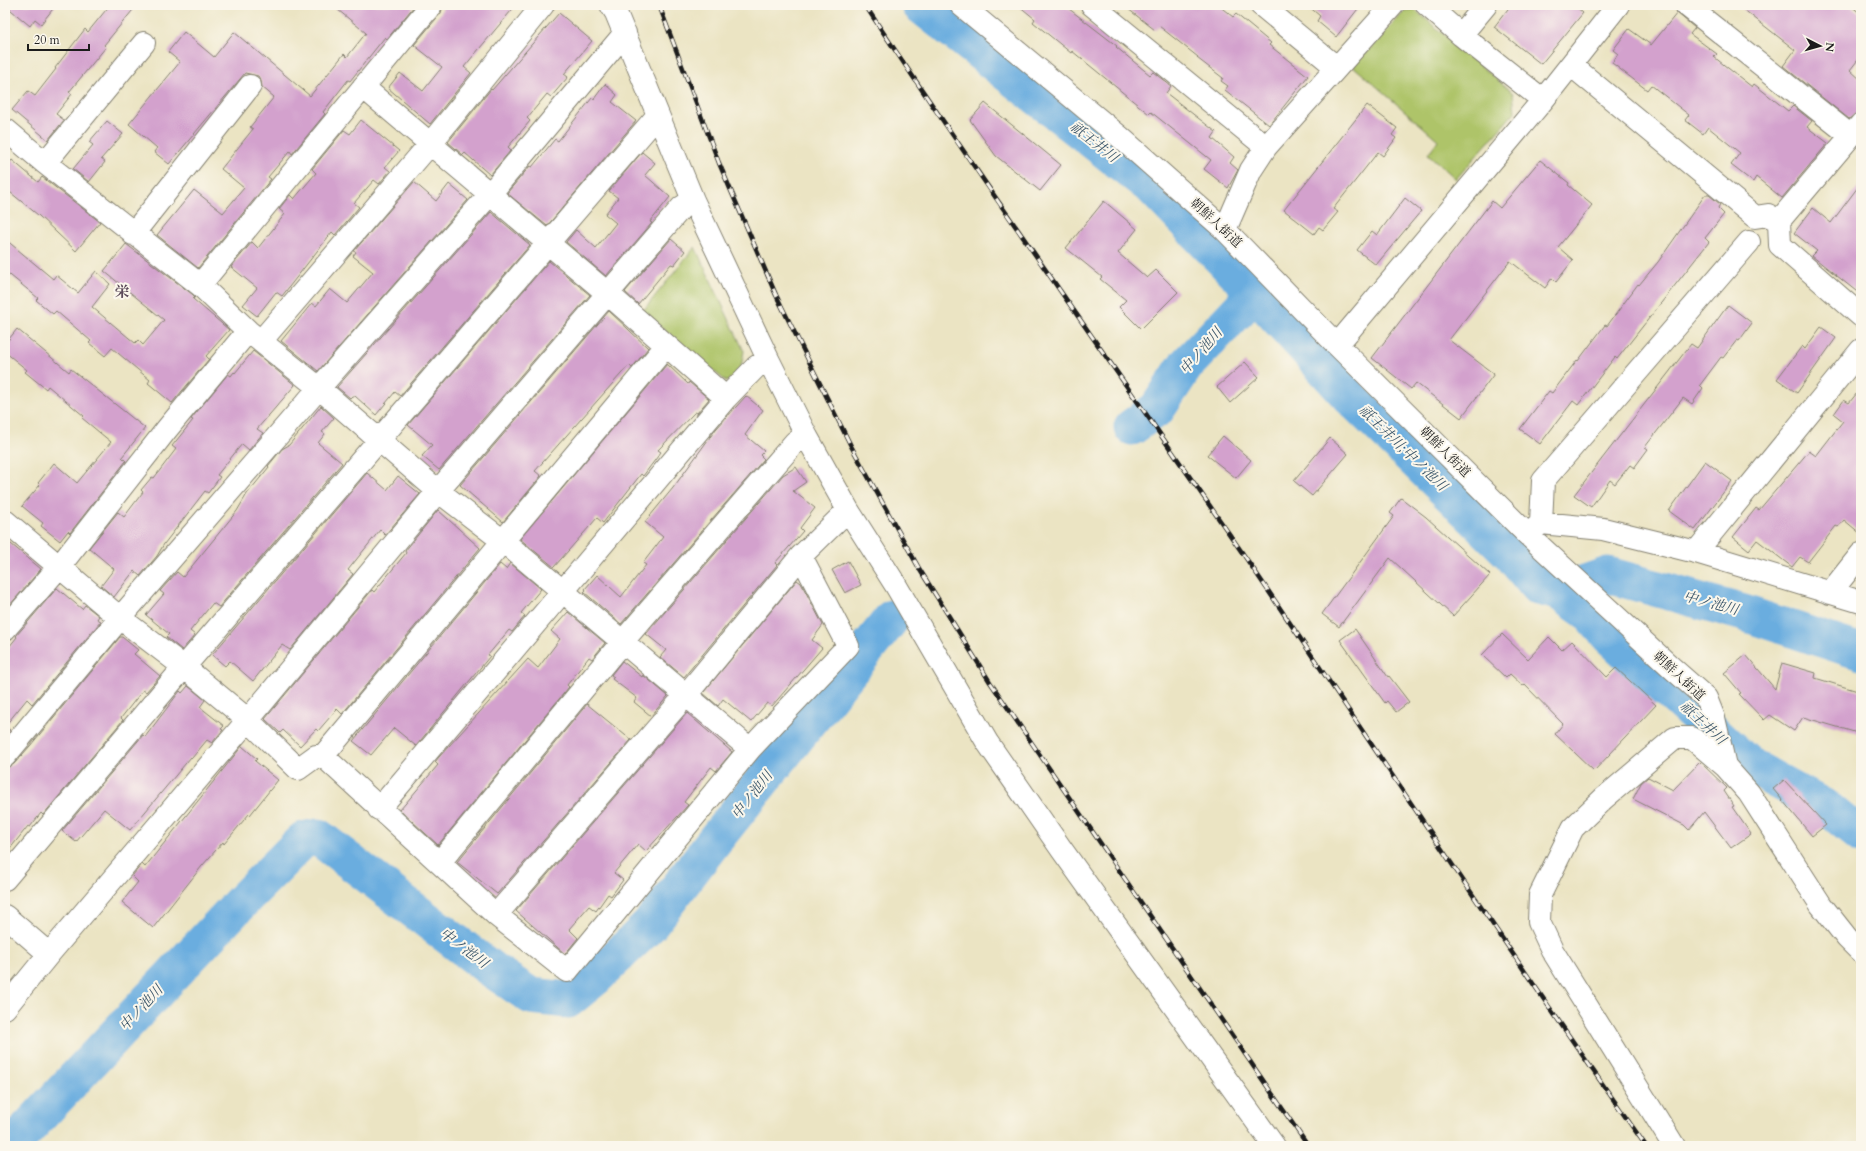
<svg xmlns="http://www.w3.org/2000/svg" width="1866" height="1151" font-family="Cardo,'Noto Serif JP',serif">
  <rect width="100%" height="100%" fill="#fbf7ec"/>
  <filter id="ink" filterUnits="userSpaceOnUse"><feTurbulence type="fractalNoise" baseFrequency=".025" numOctaves="2"/><feDisplacementMap in="SourceGraphic" scale="8" xChannelSelector="R" yChannelSelector="G"/><feConvolveMatrix kernelMatrix="1 2 1 2 8 2 1 2 1" color-interpolation-filters="sRGB"/></filter>
  <filter id="wash" filterUnits="userSpaceOnUse"><feTurbulence type="fractalNoise" baseFrequency=".012" numOctaves="4" result="noise"/><feDisplacementMap in="SourceGraphic" scale="16" xChannelSelector="R" yChannelSelector="G"/><feGaussianBlur stdDeviation="0.9" result="paint"/><feColorMatrix in="noise" values="0 0 0 0 0 0 0 0 0 0 0 0 0 0 0 0 0 1.4 0 .05"/><feComposite in="paint" operator="in"/></filter>
  <g filter="url(#wash)">
    <rect width="100%" height="100%" fill="#ebe4c3"/>
    <path fill="#aec469" stroke="#657042" d="M1414,9L1513,93L1515,112L1456,179L1428,154L1438,140L1353,66L1405,11Z
      M695,247L744,351L741,367L727,382L642,312Z"/>
    <g fill="none" stroke-linecap="round" stroke-linejoin="round">
      <path stroke="#6aaddf" stroke-width="37" d="M920,5L1154,189L1255,293L1349,396L1509,552L1538,587L1559,592L1588,612L1610,637L1750,766L1833,812L1861,835
        M1132,427L1157,409L1186,365L1255,293
        M1559,592L1608,575L1744,613L1861,652
        M11,1146L246,897L303,840L318,837L491,969L531,996L568,1000L595,978L650,925L710,846L892,618"/>
    </g>
    <g id="blocks">
      <path fill="#d3a1cd" d="M5,5H56L41,24L35,19L30,26Z
        M110,5H137L104,45L106,47L69,92L72,94L56,114L64,120L48,140L12,110L28,91L35,96L56,69L55,68L85,29L88,32Z
        M332,5H415L387,39L385,37L350,81L348,80L323,112L325,114L292,154L290,151L268,177L271,179L198,268L157,235L194,190L223,213L244,188L221,169L253,129L250,127L274,97L262,87L261,81L258,76L245,73L169,164L154,152L157,148L129,124L180,62L168,52L184,32L214,57L234,32L310,96L344,54L347,57L366,33Z
        M443,5H516L464,67L471,73L430,124L388,88L400,73L423,91L442,67L414,45L441,13Z
        M1018,5H1064L1117,46L1116,47L1150,75L1153,72L1171,86L1166,93L1216,132L1212,138L1234,157L1230,163L1238,170L1228,188L1204,169L1211,160L1151,112L1149,114L1072,51L1071,53L1033,22L1035,19Z
        M1123,5H1218L1233,17L1236,14L1271,43L1269,45L1308,76L1269,125L1225,90L1228,86L1221,81L1223,78L1197,58L1198,57L1159,26L1155,30Z
        M1307,5H1361L1336,37L1317,21L1320,16Z
        M1511,5H1574L1583,13L1541,64L1494,27Z
        M1738,5H1850L1861,14V56L1850,70L1861,80V109L1859,112L1849,119L1783,66L1795,50Z
        M559,13L592,41L564,74L568,77L551,97L547,94L527,118L530,121L508,147L511,150L490,175L465,153L463,155L448,142L491,89L492,90Z
        M1677,13L1695,28L1690,34L1717,54L1714,57L1752,87L1754,84L1788,111L1793,106L1812,121L1807,127L1828,143L1782,198L1756,177L1753,182L1731,165L1740,153L1708,127L1703,134L1685,120L1689,115L1651,85L1647,90L1612,63L1618,54L1613,50L1629,29L1651,45Z
        M605,84L617,95L612,102L636,121L547,226L507,193L530,166L532,167L555,139L558,141L592,98L594,99Z
        M985,103L1061,165L1040,191L996,156L970,120Z
        M1367,105L1397,128L1392,135L1396,138L1383,156L1378,152L1333,209L1338,212L1323,230L1319,227L1314,234L1284,210Z
        M361,120L399,151L385,167L390,171L379,184L374,180L354,203L359,207L335,235L332,232L282,296L276,292L257,316L243,305L257,288L231,267L252,242L258,248L285,214L279,209L290,195L294,199L316,173L312,169L344,130L350,134Z
        M107,121L123,134L101,159L105,162L89,182L73,169L93,145L89,142Z
        M642,152L655,163L645,175L670,197L650,222L652,223L606,276L566,242L576,230L596,248L616,223L605,214L618,198L609,191Z
        M12,160L38,182L42,177L100,222L76,251L38,215L5,188V168Z
        M1540,160L1569,183L1568,185L1592,205L1558,247L1573,260L1556,282L1552,278L1545,288L1510,261L1449,340L1494,374L1461,418L1416,383L1411,389L1372,358L1492,201L1500,208Z
        M414,182L436,201L449,184L468,200L318,371L281,341L312,303L316,306L330,289L347,303L373,272L353,256L356,252L354,251Z
        M1861,183V295L1812,256L1817,251L1794,233L1813,208L1831,223Z
        M1705,195H1709L1720,204L1718,208L1724,214L1705,238L1709,242L1617,359L1615,357L1578,405L1573,401L1540,444L1520,429L1549,391L1552,393L1577,360L1578,361L1605,325L1607,326L1638,284L1639,285L1658,262Z
        M1405,198L1421,211L1376,265L1357,250L1372,231L1377,235Z
        M1104,201L1137,229L1118,253L1147,278L1156,270L1178,292L1141,329L1119,307L1126,300L1100,279L1102,277L1066,248Z
        M491,212L530,245L400,396L395,392L376,415L355,396H352L350,398L337,387Z
        M5,239L53,279L56,275L78,293L96,271L110,284L92,307L135,343L138,340L143,345L164,320L104,271L126,244L192,294L195,297L193,299L229,330L206,356L209,359L172,403L148,383L150,380L112,348L105,356L89,343L91,341L56,311L53,314L36,300L38,298L5,271Z
        M671,239L685,251L674,265L671,264L638,304L625,292Z
        M549,261L590,295L439,470L422,456L432,445L408,425Z
        M1728,305L1752,323L1739,341L1737,340L1723,358L1721,357L1700,385L1703,388L1692,404L1683,398L1645,447L1648,449L1634,468L1630,465L1615,484L1610,480L1591,507L1574,495L1691,344L1697,348Z
        M609,311L648,348L632,368L629,365L535,471L541,476L503,522L460,485Z
        M1821,327L1836,338L1797,393L1777,379L1802,346L1805,349Z
        M17,329L69,372L71,369L145,428L122,457L126,461L70,533L68,531L60,541L41,526L43,523L22,506L40,485L38,483L54,463L77,483L111,442L82,418L84,416L48,386L46,389L25,372L27,370L5,352V344Z
        M253,351L295,385L257,429L263,433L249,450L242,444L217,475L220,477L208,493L205,491L164,544L157,556L140,576L134,571L114,597L101,586L114,569L89,548L118,512L124,517L143,492L141,490L152,477L154,478L176,449L172,446L193,420L191,419L228,374L231,376L234,372L235,373Z
        M1245,362L1259,377L1230,403L1217,387Z
        M667,364L688,384L689,382L709,399L697,413L695,412L658,450L661,452L643,476L641,474L603,523L597,518L554,567L520,539Z
        M1861,388V534L1844,520L1838,527L1836,526L1808,562L1800,557L1792,567L1757,540L1749,550L1733,537L1756,508L1759,510L1809,451L1816,456L1843,421L1834,414L1844,400L1849,403Z
        M746,396L763,410L745,435L764,451L760,455L764,459L621,624L584,592L586,590L585,589L597,575L621,597L646,565L643,563L663,537L645,522L673,488L716,429Z
        M321,406L334,418L322,432L325,434L318,443L342,463L219,607L213,603L190,631L195,635L182,650L166,637L169,634L146,615L164,594L160,591L177,572L183,577L237,511L247,494L269,467L268,466L282,449L289,445Z
        M1223,436L1251,460L1236,478L1207,455Z
        M1330,438L1348,454L1312,496L1294,481Z
        M1705,461L1732,481L1695,530L1669,511Z
        M796,467L806,482L793,491L815,508L800,528L803,531L775,563L777,565L684,677L660,657L666,650L646,634L783,475Z
        M367,473L387,490L398,476L420,494L385,535L380,530L348,570L353,574L290,650L282,645L253,681L230,661L225,666L212,655Z
        M1401,498L1426,517L1490,575L1453,616L1390,558L1339,627L1322,614L1394,516L1390,513Z
        M438,510L480,548L342,714L337,709L318,731L316,729L300,746L283,730L280,733L265,719L372,590L374,592L406,553L405,551Z
        M5,539L41,569L9,606L5,603Z
        M848,561L861,585L845,593L832,570Z
        M510,563L541,589L521,613L525,616L512,632L509,630L488,655L490,656L416,746L394,728L371,755L353,741L500,564L506,569Z
        M797,580L801,583L823,625L812,640L822,648L772,706L767,703L751,722L723,699L718,706L703,693Z
        M57,588L82,609L85,605L99,616L97,619L101,621L32,704L27,699L5,726L10,730L5,736V652L17,637L16,636Z
        M568,612L605,643L592,659L589,657L567,685L569,687L438,845L400,810L438,765L435,762L439,757L528,659L538,668L560,639L551,631Z
        M1355,629L1388,677L1389,676L1409,702L1396,712L1387,701L1385,703L1340,640Z
        M1502,634L1528,659L1549,637L1562,650L1572,641L1607,677L1616,668L1656,705L1594,771L1555,734L1563,724L1524,684L1523,686L1510,674L1506,678L1482,655Z
        M120,637H122L138,650L134,654L160,676L146,692L143,690L121,718L123,720L43,815L41,813L30,827L28,826L5,855V768L14,764L30,746Z
        M1746,655L1775,689L1782,663L1816,673L1815,678L1861,692V734L1803,717L1794,731L1770,715L1764,720L1739,694L1741,693L1724,673Z
        M622,661L642,677L643,675L668,696L651,716L634,702L637,698L612,679L614,677L611,675Z
        M188,686L205,700L200,707L224,726L221,729L223,730L212,743L207,740L192,758L191,757L130,830L104,809L76,842L62,831L143,735L145,737L180,691L182,693Z
        M587,704L631,740L497,894L457,862Z
        M687,713L732,752L716,771L711,767L684,802L688,805L646,851L638,844L614,873L623,880L611,896L608,894L596,911L589,906L569,929L578,938L565,954L516,911Z
        M242,746L257,759L255,761L278,780L250,815L249,814L224,844L223,842L202,866L153,928L122,902L138,882L132,876L142,864L145,867Z
        M1700,762L1727,788L1724,791L1734,806L1732,807L1751,834L1731,848L1704,812L1689,830L1684,825L1633,799L1641,783L1648,777L1673,790Z
        M1784,780L1826,825L1812,836L1773,789Z"/>
    </g>
  </g>
  <g filter="url(#ink)">
    <use href="#blocks" fill-opacity="0" stroke="#848070" stroke-width="1"/>
    <g fill="none" stroke-linecap="round" stroke-linejoin="round">
      <defs>
        <path id="minor" d="M611,5L616,13L693,200L768,359L807,437L848,510L895,584L987,742L1062,850L1274,1146
          M961,5L1120,137L1225,230L1337,345L1528,535L1672,668L1706,698L1714,718L1725,766L1749,793L1821,905L1847,938L1861,952
          M1092,5L1266,147
          M1261,5L1336,67
          M1427,5L1461,35L1543,100
          M1686,5L1851,136
          M1461,35L1486,5
          M1571,65L1755,217L1768,215L1779,221L1780,245L1861,316
          M363,87L607,293L726,398
          M6,130L45,163L200,285L248,331L319,388L438,491L503,541L750,749
          M45,163L144,43
          M1779,221L1861,124
          M1225,230L1251,170L1266,147L1393,5
          M133,234L250,86
          M200,285L431,5
          M261,341L430,144L543,5
          M1337,345L1543,100L1618,5
          M5,521L120,618L184,667L248,720L298,769L316,756H323L666,346
          M1541,523L1603,529L1696,552L1861,602
          M1528,535L1541,523L1543,481L1749,242
          M1696,552L1861,350
          M1830,593L1861,554
          M5,629L59,567L167,429L248,331
          M5,756L120,618L319,388L490,194L625,33
          M323,756L496,915L567,971L750,749L848,646L801,556
          M379,809L726,398L756,367L768,359
          M440,862L623,641L795,442L807,437
          M5,879L184,667L658,115
          M496,915L686,695L801,556L848,510
          M5,916L49,954
          M5,1008L49,954L248,720L438,491L682,207L693,200
          M1674,1146L1552,950L1539,922L1540,895L1573,828L1603,799L1675,738H1692L1725,766"/>
      </defs>
      <use href="#minor" stroke="#848070" stroke-width="24"/>
      <use href="#minor" stroke="#fff" stroke-width="22"/>
      <defs>
        <path id="rail" d="M659,5L719,163L776,295L851,446L920,570L990,682L1308,1146
          M865,5C994,200 1131,390 1263,583C1390,771 1515,961 1646,1146"/>
      </defs>
      <use href="#rail" stroke="#1c1c1c" stroke-width="4.5"/>
      <use href="#rail" stroke="#fbf7ec" stroke-width="3" stroke-dasharray="9" stroke-linecap="butt"/>
    </g>
  </g>
  <g text-anchor="middle" dominant-baseline="central" stroke-width="4" stroke-linejoin="round" paint-order="stroke">
    <g font-size="13" fill="#1c1c1c" stroke="#fbf7ec">
      <text transform="translate(1216 223) rotate(43)">朝鮮人街道</text>
      <text transform="translate(1445 452) rotate(45)">朝鮮人街道</text>
      <text transform="translate(1679 676) rotate(43)">朝鮮人街道</text>
    </g>
    <g font-size="14" font-style="italic" fill="#3b566a" stroke="#fbf7ec">
      <text transform="translate(1094 142) rotate(38)">祇王井川</text>
      <text transform="translate(1201 351) rotate(-49)">中ノ池川</text>
      <text transform="translate(1403 448) rotate(44)">祇王井川;中ノ池川</text>
      <text transform="translate(1711 603) rotate(15)">中ノ池川</text>
      <text transform="translate(1703 723) rotate(43)">祇王井川</text>
      <text transform="translate(752 795) rotate(-52)">中ノ池川</text>
      <text transform="translate(464 948) rotate(37)">中ノ池川</text>
      <text transform="translate(141 1008) rotate(-47)">中ノ池川</text>
    </g>
    <g font-size="15" font-weight="bold" fill="#5c4b5a" stroke="#fbf7ec">
      <text x="122" y="292">栄</text>
    </g>
  </g>
  <rect width="1866" height="1151" fill="none" stroke="#fbf7ec" stroke-width="20"/>
  <g transform="translate(1820 46) rotate(96)" stroke="#fbf7ec" stroke-width="3" paint-order="stroke">
  <path d="M0-3L7 15L0 10L-7 15Z" fill="#1c1c1c"/>
  <text y="-6" font-size="11" font-weight="bold" text-anchor="middle" fill="#1c1c1c">N</text>
  </g>
  <path d="M28 44v6h61v-6" fill="none" stroke="#1c1c1c" stroke-width="2"/>
  <text x="34" y="44" font-size="12" fill="#1c1c1c" stroke="#fbf7ec" stroke-width="3" paint-order="stroke">20 m</text>
</svg>
